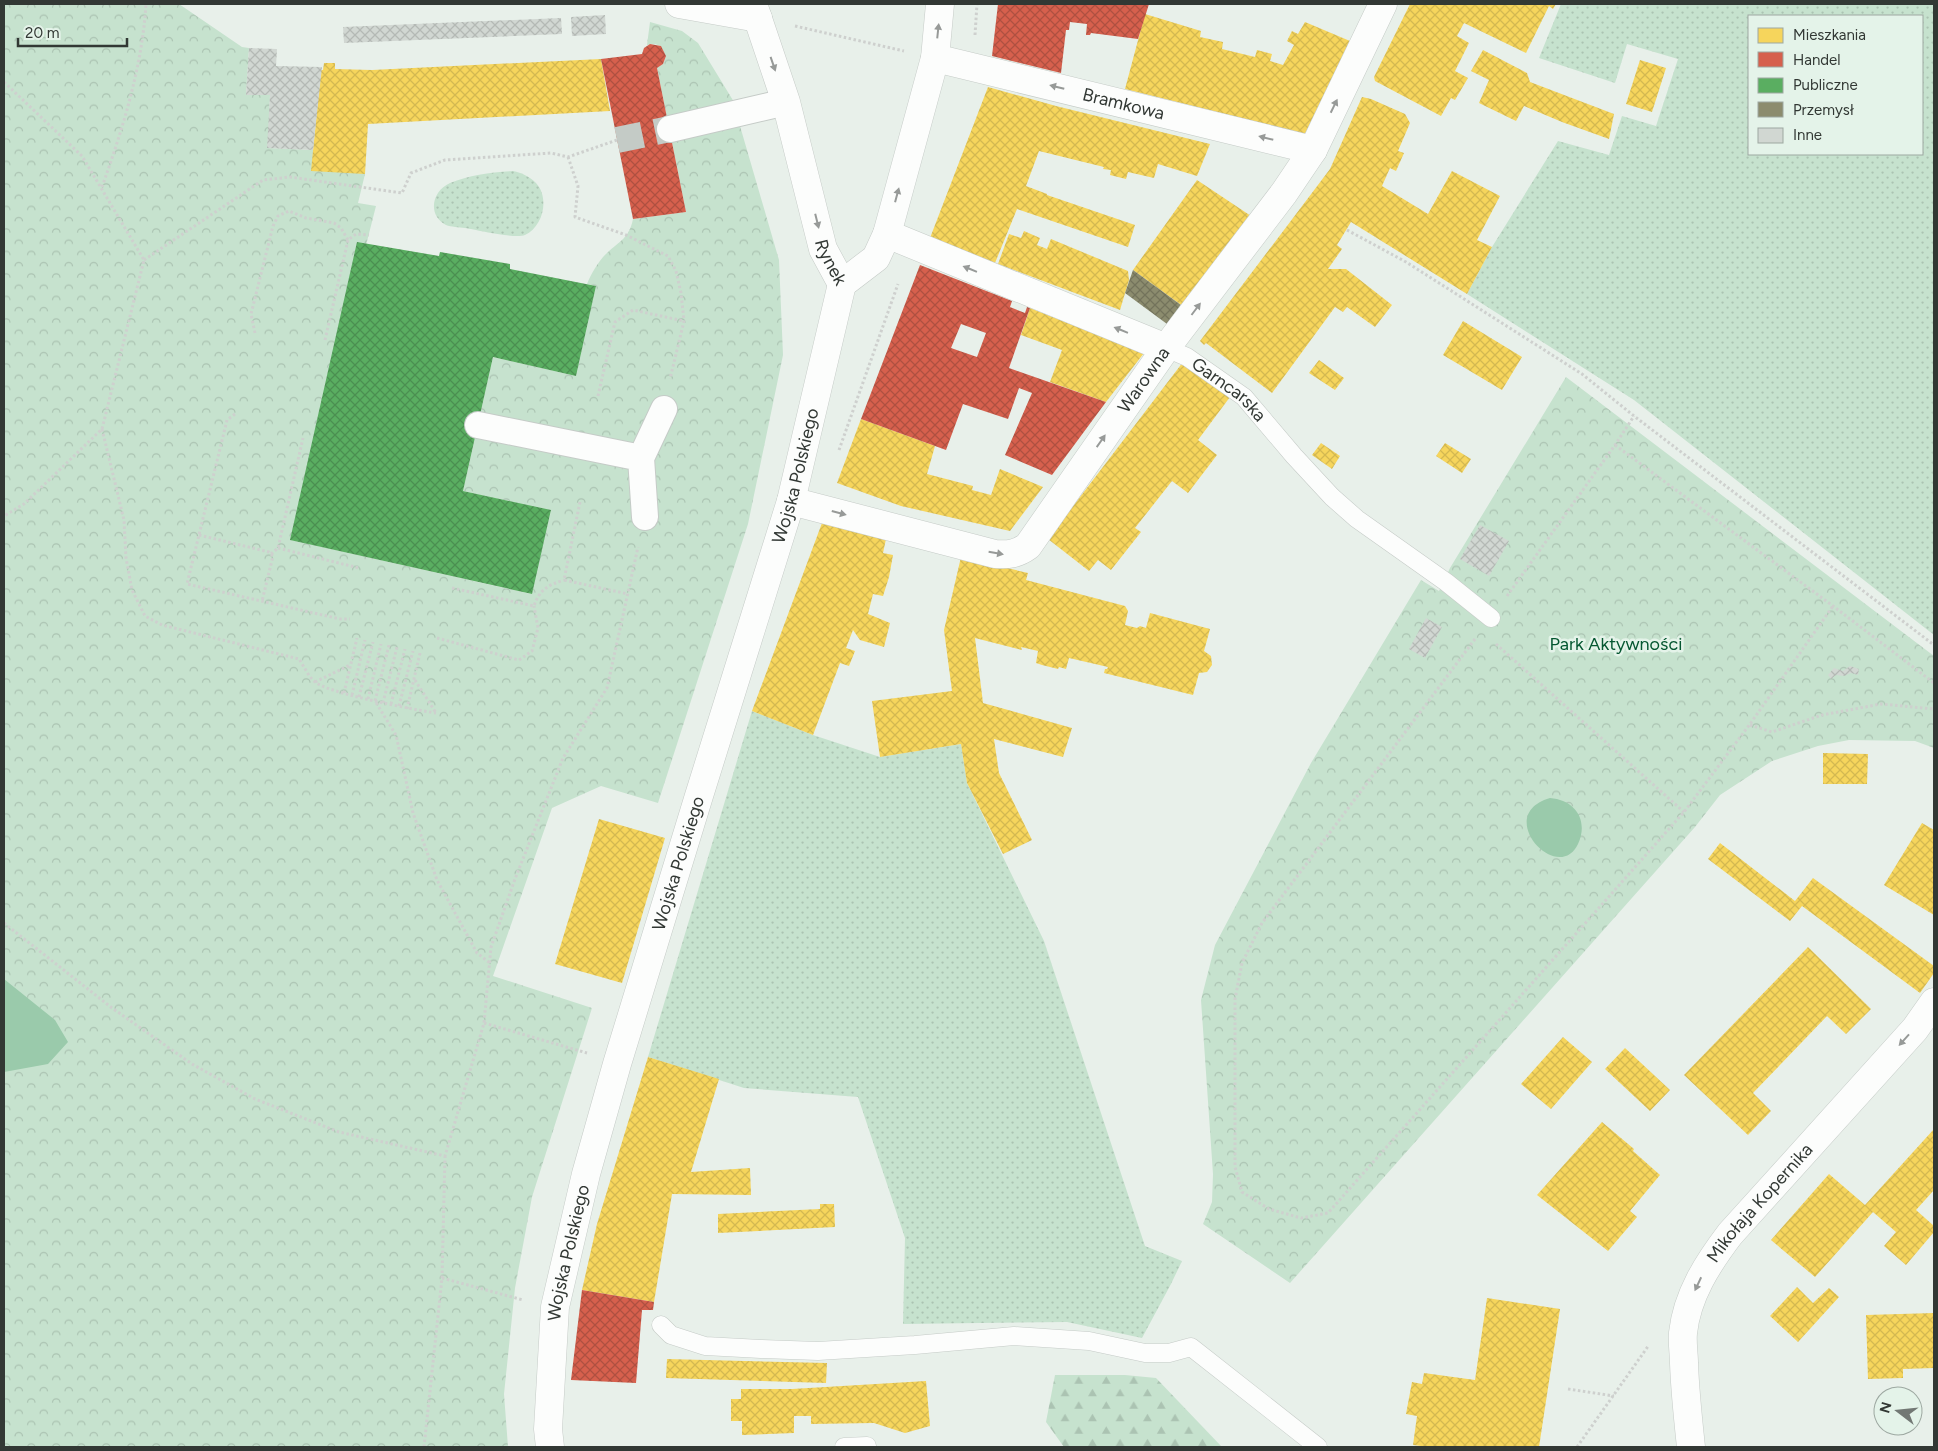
<svg xmlns="http://www.w3.org/2000/svg" width="1938" height="1451" font-family="Figtree,sans-serif">
  <defs>
    <pattern id="grass-dots" width="8" height="8" patternUnits="userSpaceOnUse" patternTransform="scale(1.25)"><rect width="8" height="8" fill="#c6e2ce"/><path d="M2 2h.1M6 6h.1" fill="none" stroke="#abc3b2" stroke-width="1.8" stroke-linecap="round"/></pattern>
    <pattern id="forest-firs" width="22" height="20" patternUnits="userSpaceOnUse" patternTransform="scale(1.25)"><rect width="22" height="20" fill="#c6e2ce"/><path d="M5 1l3.5 6h-7zM16 11l3.5 6h-7z" fill="#abc3b2"/></pattern>
    <pattern id="park-crowns" width="20" height="18" patternUnits="userSpaceOnUse" patternTransform="scale(1.25)"><rect width="20" height="18" fill="#c6e2ce"/><path d="M2 6a3 3 0 1 1 6 0M12 15a3 3 0 1 1 6 0" fill="none" stroke="#abc3b2"/></pattern>
    <pattern id="homes-cross-hatch" width="8" height="8" patternUnits="userSpaceOnUse" patternTransform="scale(1.25)"><rect width="8" height="8" fill="#f6d55c"/><path d="M0 0l8 8M0 8l8-8" fill="none" stroke="#d3b851"/></pattern>
    <pattern id="shops-cross-hatch" width="8" height="8" patternUnits="userSpaceOnUse" patternTransform="scale(1.25)"><rect width="8" height="8" fill="#d6604d"/><path d="M0 0l8 8M0 8l8-8" fill="none" stroke="#ae5041"/></pattern>
    <pattern id="public-cross-hatch" width="8" height="8" patternUnits="userSpaceOnUse" patternTransform="scale(1.25)"><rect width="8" height="8" fill="#5aae61"/><path d="M0 0l8 8M0 8l8-8" fill="none" stroke="#4b8f51"/></pattern>
    <pattern id="industry-cross-hatch" width="8" height="8" patternUnits="userSpaceOnUse" patternTransform="scale(1.25)"><rect width="8" height="8" fill="#8c8c6e"/><path d="M0 0l8 8M0 8l8-8" fill="none" stroke="#73735b"/></pattern>
    <pattern id="building-cross-hatch" width="8" height="8" patternUnits="userSpaceOnUse" patternTransform="scale(1.25)"><rect width="8" height="8" fill="#d1d7d2"/><path d="M0 0l8 8M0 8l8-8" fill="none" stroke="#b4b9b5"/></pattern>
  </defs>
  <rect width="100%" height="100%" fill="#e8f0ea"/>
  <path fill="url(#grass-dots)" fill-rule="evenodd" d="M1561,4H1934V635L1634,400L1467,294L1492,247L1558,141L1609,155L1622,116L1656,126L1678,59L1627,44L1615,83L1539,58ZM1749,16H1922V154H1749Z
    M513,171C522,173 529,176 536,183C550,198 543,227 525,235C515,239 477,230 465,228C459,227 451,227 446,225C427,215 432,191 450,183C469,175 492,172 513,171Z
    M752,711L813,735L880,757L961,744L967,783L1044,941L1145,1246L1182,1261L1171,1284L1142,1338L1067,1322L903,1324L905,1238L858,1097L744,1088L648,1057Z"/>
  <path fill="url(#forest-firs)" d="M1055,1375H1125L1156,1378L1222,1447H1064L1046,1422Z"/>
  <path fill="url(#park-crowns)" d="M4,4H179L242,47L249,48L246,94L270,95L268,148L313,150L365,174L358,203L376,206L291,540L531,594L551,511L463,491L493,357L576,376L596,286L587,284C591,274 599,260 607,253C620,241 629,238 633,219L686,212L657,68L663,64L666,56L660,46L655,44L647,45L650,22L682,31L698,43L734,102L740,126L779,260L783,355L748,524L658,803L601,786L552,808L493,976L592,1008L532,1197L515,1288L504,1394L508,1447H4Z
    M1566,377L1934,656V748L1915,741L1849,740L1818,746L1772,761L1720,795L1695,827L1290,1283L1203,1224L1212,1202L1213,1174L1201,1000L1215,945L1311,763L1421,580L1439,591L1450,568Z"/>
  <path fill="#9acaab" d="M1550,798C1575,800 1589,820 1578,844C1558,886 1492,815 1550,798Z
    M4,979L55,1020L68,1042L48,1064L4,1072Z"/>
  <path fill="url(#homes-cross-hatch)" d="M1410,4H1556L1553,9L1549,6L1526,53L1464,23L1457,36L1469,43L1455,71L1468,78L1455,100L1451,98L1441,116L1375,81L1374,77Z
    M1145,14L1201,31L1200,37L1223,42L1222,49L1255,57L1257,50L1272,54L1270,61L1283,65L1294,45L1287,41L1292,31L1298,34L1305,22L1350,41L1305,134L1125,89Z
    M1483,50L1527,73L1530,82L1614,114L1609,139L1562,122L1524,106L1516,121L1479,103L1489,80L1471,71Z
    M601,59L610,111L368,124L365,174L311,171L321,70H323L324,63H335V69L372,70Z
    M1640,60L1666,68L1652,112L1626,104Z
    M988,87L1056,106L1210,144L1197,176L1158,164L1154,178L1128,172L1126,179L1110,175L1111,170L1103,169L1104,167L1039,151L1026,186L1047,194V195L1135,225L1128,247L1017,209L995,263L930,238Z
    M1362,97L1371,99L1405,114L1410,123L1398,151L1404,153L1396,171L1390,168L1382,186L1428,214L1452,171L1500,196L1477,240L1492,247L1467,294L1351,222L1337,245L1342,249L1328,269H1346L1392,305L1375,327L1347,307L1343,312L1335,307L1272,393L1206,343L1204,345L1200,341L1330,169Z
    M1197,180L1251,216L1184,307L1133,270Z
    M1024,231L1040,238L1037,245L1047,249L1051,239L1128,271L1129,280L1120,310L998,264L1009,234L1021,238Z
    M1030,308L1085,330L1144,353L1106,402L1050,382L1062,350L1021,335Z
    M1463,321L1522,357L1502,390L1443,355Z
    M1319,360L1344,378L1335,390L1309,373Z
    M1183,362L1230,397L1198,440L1217,455L1188,493L1172,481L1135,528L1141,532L1111,570L1098,560L1089,571L1048,539Z
    M861,419L935,446L927,474L973,486L972,490L991,495L1000,469L1043,487L1010,531L901,506L837,483Z
    M1321,443L1340,456L1332,469L1312,455Z
    M1445,443L1471,459L1462,473L1436,456Z
    M822,523L886,539L883,553L893,555L889,577L883,596L873,594L868,614L890,623L884,647L860,640L853,630L846,648L855,651L849,666L840,663L813,735L752,711Z
    M961,557L1028,573L1026,580L1125,606L1128,611L1125,625L1137,628L1140,626L1146,628L1150,613L1210,629L1204,651L1211,656L1212,665L1207,672L1199,673L1193,695L1104,673L1105,669H1107L1108,667L1069,658L1066,669L1059,667L1058,669L1042,665L1036,663L1038,651L1021,647L1022,650L975,638L983,703L1072,728L1063,757L994,739L999,773L1032,840L1003,854L967,783L961,744L880,757L872,701L952,691L944,630Z
    M1823,753L1868,754L1867,784H1823Z
    M599,819L665,838L622,983L555,964Z
    M1922,823L1934,830V915L1884,885Z
    M1720,843L1795,901L1813,878L1934,966V973L1920,993L1802,906L1790,921L1708,859Z
    M1808,947L1871,1009L1846,1034L1827,1016L1753,1093L1771,1111L1748,1135L1684,1075Z
    M1563,1037L1592,1062L1551,1109L1521,1084Z
    M1625,1048L1670,1090L1650,1111L1605,1069Z
    M648,1057L719,1079L691,1172L750,1168L751,1195L672,1194L654,1302L582,1290L597,1224Z
    M1602,1122L1634,1149L1633,1151L1660,1175L1630,1211L1637,1217L1608,1251L1537,1195Z
    M1934,1129V1190L1916,1210L1934,1226V1232L1906,1265L1884,1246L1896,1232L1873,1212L1815,1277L1771,1240L1829,1174L1865,1205Z
    M820,1204H834L835,1227L718,1233V1214L820,1209Z
    M1797,1287L1813,1303L1829,1288L1839,1297L1798,1342L1770,1316Z
    M1487,1298L1560,1309L1539,1447H1429L1413,1445L1417,1416L1406,1414L1412,1382L1422,1384L1424,1373L1475,1380Z
    M1934,1313V1368L1903,1369V1378L1868,1379L1866,1315Z
    M667,1359L827,1363L826,1383L666,1378Z
    M926,1381L930,1426L905,1433L874,1423L811,1424V1416H794V1433L742,1435V1421H731V1399H741V1389H792Z"/>
  <path fill="url(#shops-cross-hatch)" fill-rule="evenodd" d="M998,4H1149L1138,39L1091,33L1090,35H1086L1087,24L1070,22L1069,30H1066L1061,73L992,56Z
    M650,44L661,46L666,56L663,64L657,68L686,212L633,219L601,59L642,54L644,48Z
    M920,265L1012,301L1010,307L1025,313L1027,307L1030,308L1009,368L1106,402L1052,475L1005,455L1032,393L1019,388L1008,419L963,404L946,450L861,419ZM961,324L986,333L977,357L951,348Z
    M582,1290L654,1302L653,1310H642L636,1383L571,1380Z"/>
  <path fill="url(#public-cross-hatch)" d="M357,242L439,256L440,252L510,264V269L596,286L576,376L493,357L463,491L551,510L532,594L290,540Z"/>
  <path fill="url(#industry-cross-hatch)" d="M1133,270L1181,305L1167,324L1125,293Z"/>
  <path fill="url(#building-cross-hatch)" d="M605,15L606,34L572,36L571,17Z
    M561,18L562,34L344,43L343,27Z
    M249,48L277,49L276,66L322,67L313,150L267,148L270,95H246Z
    M1480,525L1509,541L1489,576L1460,559Z
    M1426,618L1442,627L1425,658L1409,649Z
    M1850,666L1859,669L1858,675L1851,673L1844,676L1836,675L1831,679L1828,675L1834,668L1843,671Z"/>
  <g fill="none" stroke-linecap="round" stroke-linejoin="round">
    <path stroke="#c4cbc6" stroke-width="26" stroke-dasharray="26 13" stroke-linecap="butt" d="M617,140L670,129"/>
    <defs>
      <g id="service">
        <path id="s1" d="M1166,348L1187,357L1244,397L1294,456L1332,497L1357,519L1446,582L1491,618"/>
        <path d="M661,1325L671,1335L705,1346L761,1349L818,1351L915,1345L1014,1336L1089,1341L1145,1353H1169L1191,1347L1318,1447"/>
        <path d="M844,1447L867,1446"/>
      </g>
      <path id="pedestrian" d="M670,129L786,102
        M478,425L641,458
        M645,517L641,458L664,409"/>
      <g id="minor">
        <path d="M679,4L758,18"/>
        <path id="s2" d="M753,4L786,102L823,249L842,284"/>
        <path id="s3" d="M935,58L1313,150"/>
        <path d="M887,234L1166,348"/>
        <path d="M842,284L876,258L887,234L935,58L940,4"/>
        <path id="s4" d="M791,501L995,554C1009,555 1017,554 1028,546L1166,348L1284,193L1313,150L1383,4"/>
        <path id="s5" d="M550,1447L548,1429L555,1307L586,1174L617,1064L698,799L791,501L842,284"/>
      </g>
      <g id="tertiary">
        <path id="s6" d="M1691,1447C1688,1419 1685,1392 1684,1363C1684,1354 1682,1343 1683,1333C1687,1295 1708,1263 1730,1234L1915,1029L1934,1002"/>
      </g>
    </defs>
    <use href="#service" stroke="#c5cbc7" stroke-width="19"/>
    <use href="#pedestrian" stroke="#c5cbc7" stroke-width="28"/>
    <use href="#minor" stroke="#c5cbc7" stroke-width="29"/>
    <use href="#tertiary" stroke="#c5cbc7" stroke-width="29"/>
    <path stroke="#ced0ce" stroke-width="3" stroke-dasharray="2.5 2.5" stroke-linecap="butt" d="M795,26L904,51
      M975,35L977,4
      M4,82L82,156L144,260L102,429L24,504L4,516
      M568,157L578,186L575,217L626,235L668,256L676,271L681,293L684,321L670,379
      M102,187C123,128 142,67 146,4
      M1347,230L1406,262L1582,374L1634,416L1934,645
      M144,260L263,180L290,177L402,193L411,173L445,160L551,153L568,157L617,140
      M255,333L251,314L273,226L278,216L289,211L306,218L334,223L341,228L348,240L356,234L369,235
      M325,340L348,240
      M598,396L615,322L633,310L684,321
      M235,414L227,420L187,584L340,619H350
      M102,429L124,520L126,558L132,590L145,616L162,625L299,659C304,666 308,676 314,681C325,693 416,710 436,713
      M1615,445L1833,606L1934,683
      M839,450L898,284
      M580,502L564,580L628,594
      M199,535L269,552L273,556L262,601
      M278,548L359,568
      M271,554L278,548L303,438
      M452,588L534,606C539,590 548,585 564,580
      M1507,596L1615,445L1634,416
      M437,638L519,660L532,651L538,628L534,606
      M1475,639L1262,923L1242,963L1235,999V1167L1242,1192L1269,1209L1301,1218L1328,1213L1684,812L1750,724L1833,606
      M1496,644L1684,812
      M389,645L375,701L396,735L413,813L437,880L477,953L490,963
      M415,680L436,713
      M315,682L350,665
      M344,693L357,638
      M352,695L365,640
      M359,697L373,642
      M368,699L381,644
      M383,703L397,647
      M391,704L405,649
      M399,706L413,651
      M407,709L420,653
      M1750,725L1772,732L1822,715L1881,704L1934,709
      M4,923L112,1008L192,1064L255,1099L339,1132L445,1156L484,1023L491,947L515,879L563,758L607,688L638,547
      M484,1023L587,1053
      M442,1278L523,1300
      M1568,1389L1614,1396
      M424,1447L442,1278L445,1156
      M1577,1447L1649,1345"/>
    <use href="#service" stroke="#fcfdfc" stroke-width="18"/>
    <use href="#pedestrian" stroke="#fcfdfc" stroke-width="26"/>
    <use href="#minor" stroke="#fcfdfc" stroke-width="28"/>
    <use href="#tertiary" stroke="#fcfdfc" stroke-width="28"/>
  </g>
  <defs><path id="oneway-solid" d="M-6-.8H1V-3.2L6.5 0L1 3.2V.8H-6Z" transform="scale(1.25)"/></defs>
  <g fill="#979a98">
    <use href="#oneway-solid" transform="translate(938 31) rotate(-84)"/>
    <use href="#oneway-solid" transform="translate(773 64) rotate(71)"/>
    <use href="#oneway-solid" transform="translate(1057 87) rotate(-166)"/>
    <use href="#oneway-solid" transform="translate(1334 106) rotate(-64)"/>
    <use href="#oneway-solid" transform="translate(1266 138) rotate(-166)"/>
    <use href="#oneway-solid" transform="translate(897 195) rotate(-75)"/>
    <use href="#oneway-solid" transform="translate(817 221) rotate(76)"/>
    <use href="#oneway-solid" transform="translate(970 269) rotate(-158)"/>
    <use href="#oneway-solid" transform="translate(1196 309) rotate(-53)"/>
    <use href="#oneway-solid" transform="translate(1121 330) rotate(-158)"/>
    <use href="#oneway-solid" transform="translate(1101 441) rotate(-55)"/>
    <use href="#oneway-solid" transform="translate(839 513) rotate(15)"/>
    <use href="#oneway-solid" transform="translate(996 553) rotate(10)"/>
    <use href="#oneway-solid" transform="translate(1904 1040) rotate(132)"/>
    <use href="#oneway-solid" transform="translate(1698 1284) rotate(115)"/>
  </g>
  <g text-anchor="middle" dominant-baseline="central" stroke-width="5" stroke-linejoin="round" paint-order="stroke">
    <g font-size="18" fill="#323834" stroke="#e4f3e9">
      <text stroke="none"><textPath href="#s3" startOffset="194">Bramkowa</textPath></text>
      <text stroke="none"><textPath href="#s2" startOffset="270">Rynek</textPath></text>
      <text stroke="none"><textPath href="#s4" startOffset="448">Warowna</textPath></text>
      <text stroke="none"><textPath href="#s1" startOffset="76">Garncarska</textPath></text>
      <text stroke="none"><textPath href="#s5" startOffset="1006">Wojska Polskiego</textPath></text>
      <text stroke="none"><textPath href="#s5" startOffset="601">Wojska Polskiego</textPath></text>
      <text stroke="none"><textPath href="#s6" startOffset="268">Mikołaja Kopernika</textPath></text>
      <text stroke="none"><textPath href="#s5" startOffset="196">Wojska Polskiego</textPath></text>
    </g>
    <g font-size="18" fill="#055731" stroke="#e4f3e9">
      <text x="1616" y="644">Park Aktywności</text>
    </g>
  </g>
  <rect width="1938" height="1451" fill="none" stroke="#323834" stroke-width="10"/>
  <rect x="1748" y="15" width="175" height="140" fill="#e4f3e9" stroke="#9da8a1"/>
  <rect x="1758" y="28" width="25" height="15" fill="#f6d55c" stroke="#9da8a1"/>
  <text x="1793" y="40" font-size="15" fill="#323834">Mieszkania</text>
  <rect x="1758" y="52" width="25" height="15" fill="#d6604d" stroke="#9da8a1"/>
  <text x="1793" y="65" font-size="15" fill="#323834">Handel</text>
  <rect x="1758" y="78" width="25" height="15" fill="#5aae61" stroke="#9da8a1"/>
  <text x="1793" y="90" font-size="15" fill="#323834">Publiczne</text>
  <rect x="1758" y="102" width="25" height="15" fill="#8c8c6e" stroke="#9da8a1"/>
  <text x="1793" y="115" font-size="15" fill="#323834">Przemysł</text>
  <rect x="1758" y="128" width="25" height="15" fill="#d1d7d2" stroke="#9da8a1"/>
  <text x="1793" y="140" font-size="15" fill="#323834">Inne</text>
  <g transform="translate(1898 1411) rotate(286)"><circle r="24" fill="#e4f3e9" stroke="#9da8a1"/>
  <path d="M0-4L9 19L0 12L-9 19Z" fill="#727874"/>
  <text y="-8" font-size="14" font-weight="bold" text-anchor="middle" fill="#323834">N</text>
  </g>
  <path d="M18 38v8h109v-8" fill="none" stroke="#323834" stroke-width="2.5"/>
  <text x="25" y="38" font-size="15" fill="#323834" stroke="#e4f3e9" stroke-width="4" paint-order="stroke">20 m</text>
</svg>
